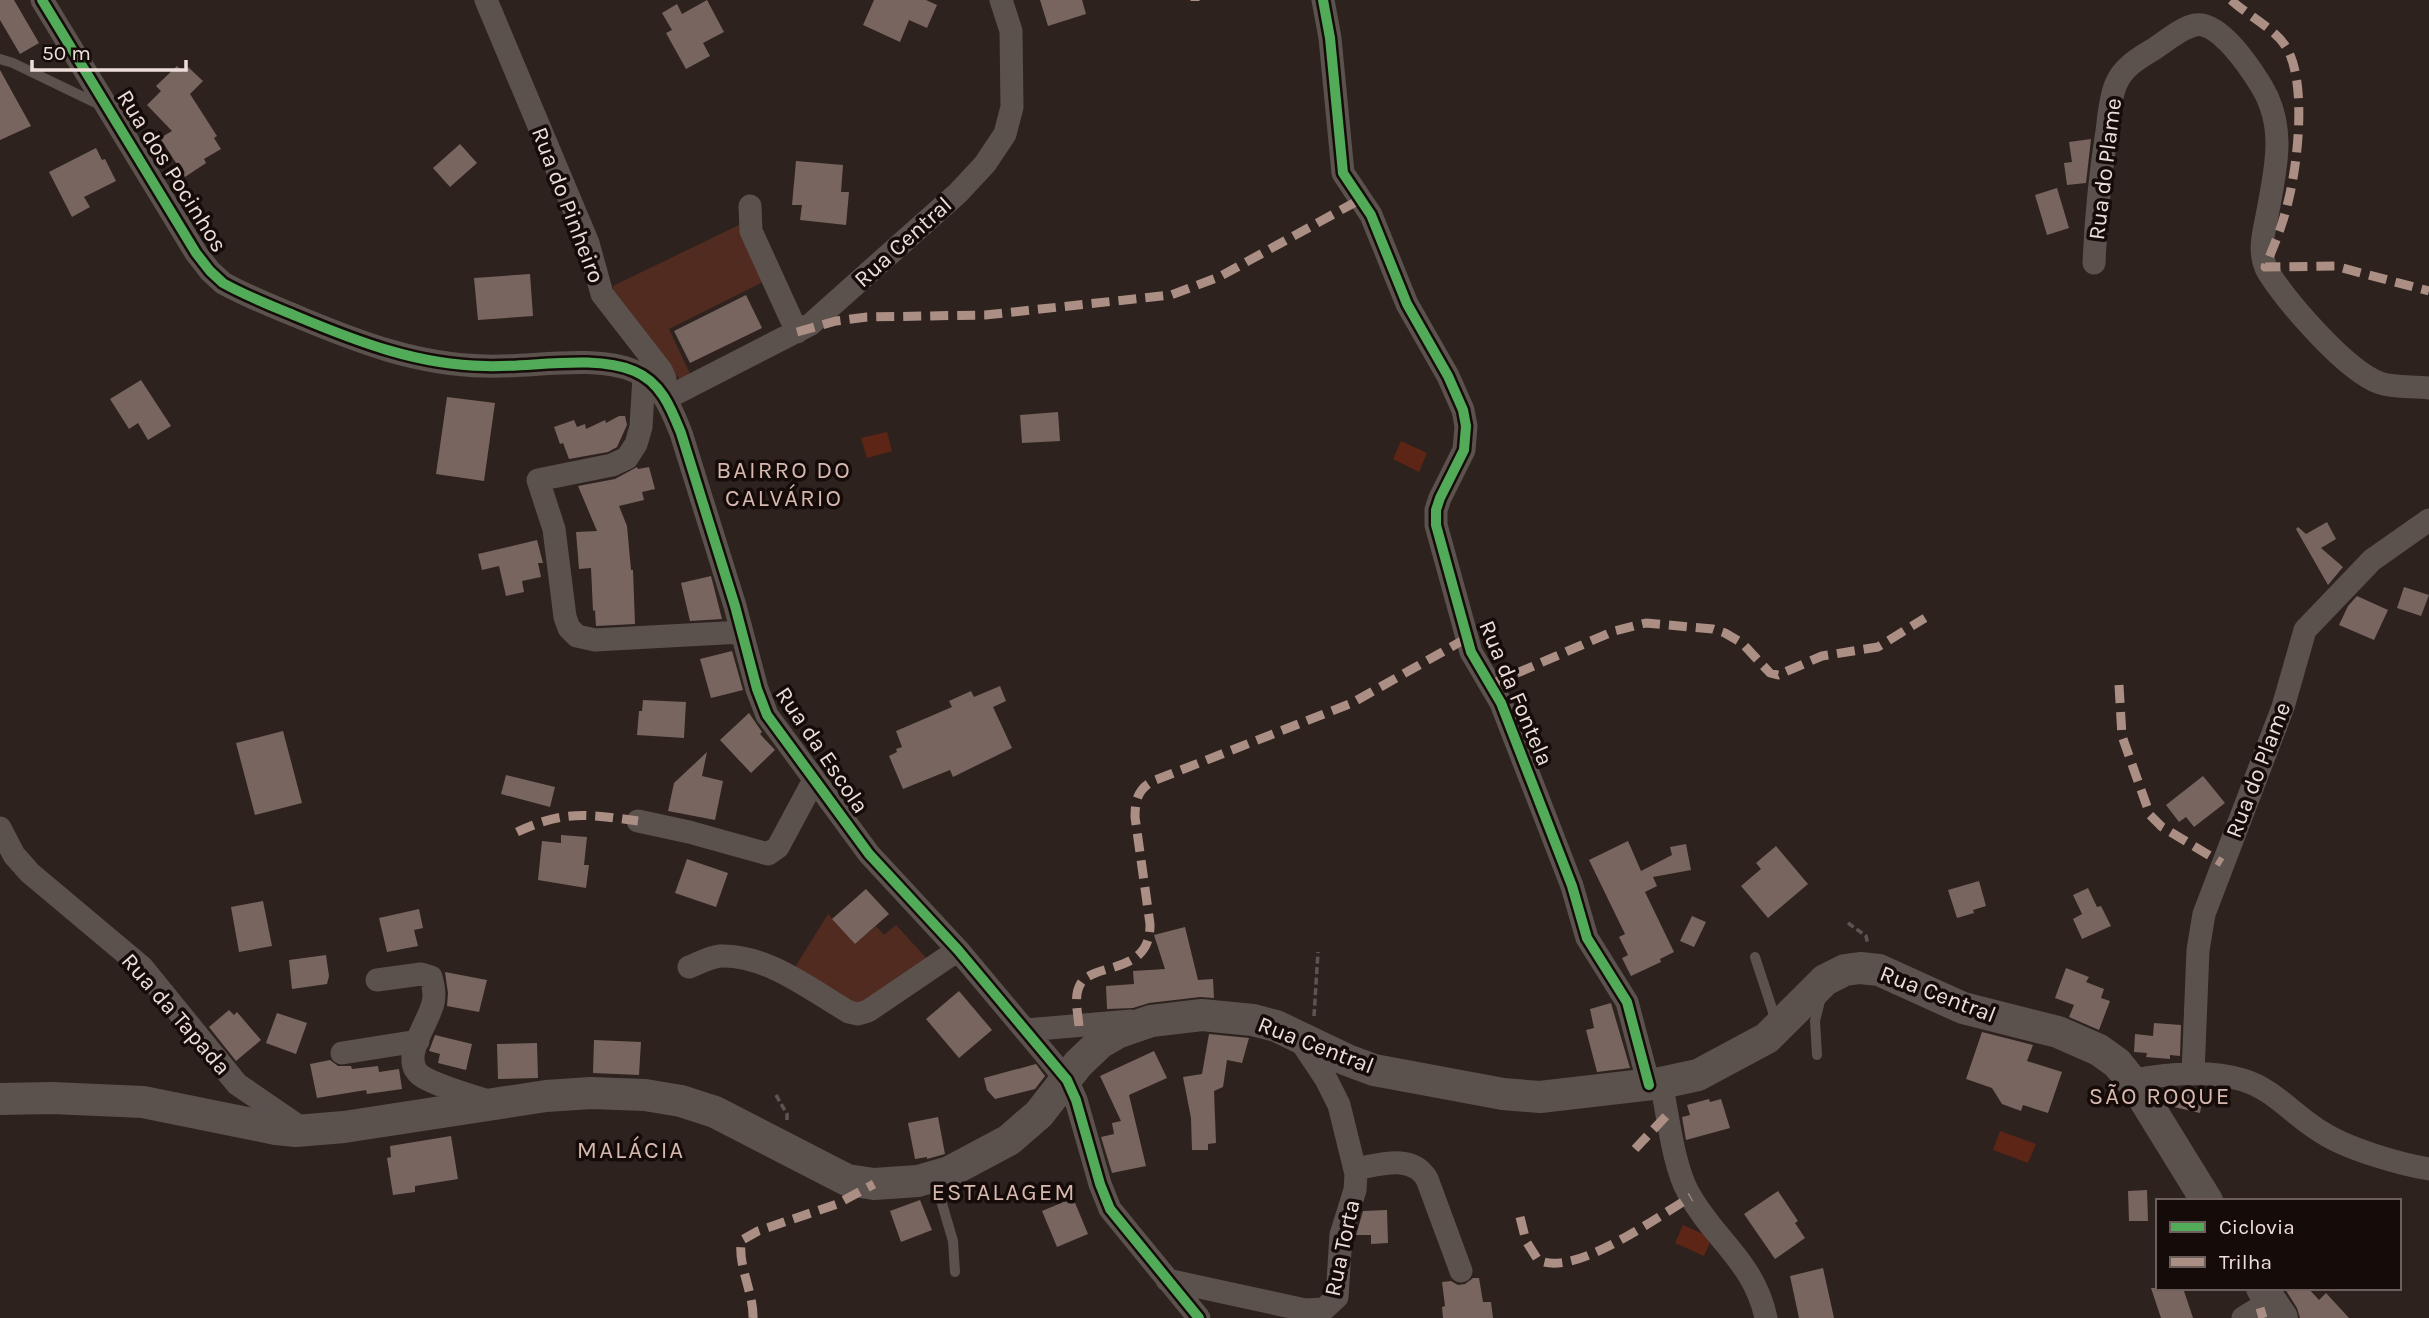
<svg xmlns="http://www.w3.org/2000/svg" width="2429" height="1318" font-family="Karla,sans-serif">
  <rect width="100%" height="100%" fill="#2e221e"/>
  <path fill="#512b20" d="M741,224L767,280L669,329L692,378L683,383L613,298V286Z
    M828,914L855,944L876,926L884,935L896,925L929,961L861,1008L792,972Z"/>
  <path fill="#5d2516" d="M887,432L892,451L867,458L861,438Z
    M1401,441L1427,453L1419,472L1393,459Z
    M2000,1131L2036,1144L2028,1163L1993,1150Z
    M1683,1225L1712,1238L1704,1256L1675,1243Z"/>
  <path fill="#78655f" d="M0,0H14L39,43L20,54L0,20Z
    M707,0L724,32L703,43L710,56L686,69L666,33L672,30L662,13L677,4L682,14Z
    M874,0H926L937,5L927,28L909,20L900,42L863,25Z
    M1040,0H1082L1086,14L1048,26Z
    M177,66L183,72L188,67L203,81L190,94L217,136L214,138L221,149L204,159L206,163L185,177L160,138L172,131L147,105L161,91L156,86Z
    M0,70L31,126L0,140Z
    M2091,139L2086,183L2067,185L2064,163L2072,162L2069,142Z
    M460,144L477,163L450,187L433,168Z
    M96,148L102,160L105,159L116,181L84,197L90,207L72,217L49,172Z
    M796,161L843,165L841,192H849L846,225L800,220L802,205H792Z
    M2057,188L2069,228L2047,235L2035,195Z
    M530,274L533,316L478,320L474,278Z
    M746,295L762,328L690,363L674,331Z
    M141,380L171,426L148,440L138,423L129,429L110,399Z
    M447,397L495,403L484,481L436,474Z
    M1058,412L1060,441L1022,443L1020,415Z
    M619,416H625L627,425L617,447L608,452L569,459L563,443L560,444L554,427L574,420L577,427L585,424L586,429L605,420L606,423Z
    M637,467L638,469L649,467L655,489L642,492L644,500L619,506L627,526L631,570H633L635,624L596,626L595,610L593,611L591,568L579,569L576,532L597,531L578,486L615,479Z
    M2327,522L2336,539L2321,548L2343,567L2328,585L2296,529L2298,527L2306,534Z
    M537,540L543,563H538L541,577L522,581L524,592L506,596L499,566L482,570L478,554Z
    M711,576L722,619L690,621L681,583Z
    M2404,587L2429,595L2421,616L2397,608Z
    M2357,596L2388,610L2374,640L2339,625L2348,606Z
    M732,651L743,690L711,698L700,659Z
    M1000,686L1006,701L993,707L1012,748L953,777L950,770L903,789L889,756L897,752L896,749L902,747L896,731L952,707L949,701L971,691L974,697Z
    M643,700L686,702L684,738L637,735L639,711H642Z
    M749,713L762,732L760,734L775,750L751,773L720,740Z
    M283,731L302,803L255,815L236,743Z
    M707,752L702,776L723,781L715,820L668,811L674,783Z
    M506,775L555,787L550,807L501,794Z
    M2203,776L2225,803L2194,827L2186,817L2179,822L2166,805Z
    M561,835L587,837L584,865H589L586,888L538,880L542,841L561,843Z
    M1628,841L1641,871L1672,855L1670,847L1686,844L1691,870L1653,877L1657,886L1645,892L1674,952L1660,959L1661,962L1631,976L1622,958L1628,955L1619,937L1625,934L1589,860Z
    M1776,846L1808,884L1768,918L1741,886L1761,869L1756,863Z
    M687,859L728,873L716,907L675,893Z
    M1979,881L1986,906L1973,910L1974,913L1957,918L1948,890Z
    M2088,888L2097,907L2101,906L2111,926L2082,939L2073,919L2082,914L2073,895Z
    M866,889L889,914L855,944L832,919Z
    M263,901L272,946L239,952L231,907Z
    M419,909L423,928L414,930L418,946L387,952L379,918Z
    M1692,916L1706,922L1694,947L1680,941Z
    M1185,927L1198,980L1213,979L1214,998L1200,997L1149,1003L1133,1008L1107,1009L1106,986L1134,984L1133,971L1165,969L1154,935Z
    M326,955L329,976L327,984L292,989L289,960Z
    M2066,968L2089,977L2086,982L2104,989L2101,998L2110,1001L2099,1030L2069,1017L2074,1005L2055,998Z
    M445,972L487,980L479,1012L447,1006L448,993Z
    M959,991L992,1030L959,1058L926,1019Z
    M1611,1003L1630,1068L1597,1072L1586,1030L1594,1028L1590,1009Z
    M229,1010L234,1015L237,1012L261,1040L236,1061L209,1027Z
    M277,1013L307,1023L296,1054L266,1043Z
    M2154,1023L2181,1025L2180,1056L2170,1055V1059L2146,1057L2147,1053L2134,1052L2135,1034L2153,1036Z
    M1982,1032L2033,1045L2027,1061L2062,1072L2048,1113L2023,1105L2021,1111L2002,1104L1992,1088L1966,1079Z
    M1209,1034L1249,1038L1242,1063L1227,1060L1223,1087L1214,1091L1216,1143L1208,1144V1150H1192L1191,1118L1183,1077L1202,1074Z
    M435,1035L472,1044L466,1070L438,1063L440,1054L429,1051Z
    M594,1040L641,1042L639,1075L593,1073Z
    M537,1043L538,1078L498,1079L497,1044Z
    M1154,1051L1167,1078L1129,1095L1146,1166L1112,1173L1101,1137L1114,1134L1112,1123L1121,1121L1100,1076Z
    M330,1060L338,1066H351L352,1069L378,1066L379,1072L399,1069L402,1089L367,1094L366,1090L317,1098L310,1064Z
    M1036,1064L1045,1076L1035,1089L995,1099L987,1090L984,1078Z
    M2173,1089L2203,1096L2200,1113L2170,1106L2169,1104Z
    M1709,1099L1710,1102L1721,1099L1730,1128L1686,1140L1682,1117L1690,1115L1687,1105Z
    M938,1117L945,1154L927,1159V1157L915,1159L908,1123Z
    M451,1136L458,1179L415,1186V1192L393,1195L387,1158L391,1157L390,1146Z
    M2147,1190L2148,1221H2129L2128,1191Z
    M1778,1191L1798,1221L1795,1223L1805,1238L1775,1259L1744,1214Z
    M1073,1198L1088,1234L1057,1247L1042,1211Z
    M920,1200L932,1230L901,1242L890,1211Z
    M1387,1210L1388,1243L1371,1244V1235H1356L1363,1211Z
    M1823,1268L1834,1318H1799L1790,1276Z
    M1473,1278H1479L1483,1302H1491L1493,1318H1443L1442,1307L1445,1306L1442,1282L1451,1281L1458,1285L1465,1284Z
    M2151,1288H2183L2193,1318H2161Z
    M2308,1288L2319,1300L2326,1293L2349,1318H2300L2297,1308L2285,1289Z"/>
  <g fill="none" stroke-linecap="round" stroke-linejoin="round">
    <path stroke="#5d5451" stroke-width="3.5" stroke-dasharray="7 3.5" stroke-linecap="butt" d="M1848,923L1866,936L1868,945
      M1314,1016L1318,952
      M776,1095L787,1114V1121"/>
    <path stroke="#5b524e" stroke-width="10" d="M0,59L13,63L102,106
      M1755,957L1777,1024
      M1817,1055L1815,1021L1821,997
      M935,1180L953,1241L955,1272"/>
    <path stroke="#5b524e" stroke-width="23" d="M42,0L196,253L210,271L223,283C246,296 272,306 296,316C358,342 418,365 485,366C529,368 594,354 634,371C661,382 671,408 681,433L735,606L757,689L767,715L869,854L958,950L1067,1080L1076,1100L1100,1184L1110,1209L1199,1318
      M486,0L588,243L602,294L661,370L665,379V396
      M1323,0L1330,38L1343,173L1371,215L1407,304L1448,376L1463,410L1466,426L1464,450L1440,498L1436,510V525L1471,652L1501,703L1572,886L1587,938L1627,1002L1649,1085
      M750,206L751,231L797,332
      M2094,263C2096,218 2100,175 2107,131C2109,116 2110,98 2116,84C2123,67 2139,58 2154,49C2166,41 2181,28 2195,25C2219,20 2251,69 2262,87C2287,129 2275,171 2267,216C2263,235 2258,254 2268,272C2288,303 2346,371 2380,383C2395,388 2413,386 2429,388
      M644,376L641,427L636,444L627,458L612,465L538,480L554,529L565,617L569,628L577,636L595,640L742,632
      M665,399L811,324L958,193L985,164L1005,134L1012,107L1011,31L1001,0
      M638,821L689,832L768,854L778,847L814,780
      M0,828L14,855L30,873L142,967L237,1084L304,1130
      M689,967C699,963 710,957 720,956C766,954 811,990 849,1012L858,1014L868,1011L958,950
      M377,980L421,974L431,977C433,984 435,995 433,1003C429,1023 397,1061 423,1077C444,1089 472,1095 494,1103
      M1026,1030L1131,1021
      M342,1053L418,1041
      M2193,1074L2198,950L2204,914L2283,707L2305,630L2372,560L2429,520
      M2132,1080C2168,1074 2207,1069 2243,1080C2274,1089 2295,1117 2323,1133C2348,1149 2399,1164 2429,1169
      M1661,1083C1668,1114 1673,1165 1688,1192C1713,1239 1754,1261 1766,1318
      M1355,1169C1379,1165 1412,1153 1427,1179L1461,1271
      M1167,1280L1305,1310L1324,1309L1337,1297L1341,1235L1355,1190L1356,1174L1339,1105L1326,1079L1298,1037
      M2243,1318L2270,1301"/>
    <path stroke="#5b524e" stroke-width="32" d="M0,1099L52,1098L143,1102L276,1129L296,1131L344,1127L546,1096L591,1093L645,1095L681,1101L715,1112L847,1180L874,1184L918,1181L949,1172L1009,1140L1039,1114L1078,1064L1100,1043L1119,1032L1151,1021L1202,1015L1253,1020L1276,1026L1347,1060L1374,1070L1503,1094L1540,1097L1661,1083L1698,1075L1767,1038L1825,980L1845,970L1860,968L1879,970L1963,1008L2058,1032L2099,1050L2117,1063L2138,1089L2207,1201
      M2262,1288L2282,1318"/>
    <path stroke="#ac8f84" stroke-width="9" stroke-dasharray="18 9" stroke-linecap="butt" d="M1195,0V1
      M2231,0C2246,14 2273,28 2284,44C2308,76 2298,164 2288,202C2283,224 2274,246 2265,267L2335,266L2429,291
      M797,332L836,321L867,317L985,315L1171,295L1219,277L1361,199
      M1492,684L1614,631L1646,623L1713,629L1725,633L1742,643L1770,673L1778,675L1822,656L1878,647L1925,618
      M2119,685L2122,736L2150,815L2162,827L2222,863
      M517,832C564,810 587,814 638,821
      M1079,1026C1078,1013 1073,995 1081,983C1095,962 1151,975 1150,924L1135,817C1135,800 1138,789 1153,781L1352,703L1467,638
      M1635,1149L1668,1114
      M1520,1217L1526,1241L1538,1260C1575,1278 1658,1216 1691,1197
      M2260,1308L2263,1318
      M753,1318C754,1293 736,1262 742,1240L758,1231L837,1204L874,1184"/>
    <defs>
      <path id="cycleway" d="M42,0L196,253L210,271L223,283C246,296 272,306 296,316C358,342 418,365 485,366C529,368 594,354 634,371C661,382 671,408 681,433L735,606L757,689L767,715L869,854L958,950L1067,1080L1076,1100L1100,1184L1110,1209L1199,1318
        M1323,0L1330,38L1343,173L1371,215L1407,304L1448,376L1463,410L1466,426L1464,450L1440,498L1436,510V525L1471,652L1501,703L1572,886L1587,938L1627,1002L1649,1085"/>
    </defs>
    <use href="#cycleway" stroke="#150b08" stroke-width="15"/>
    <use href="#cycleway" stroke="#51ab58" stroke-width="10"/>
  </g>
  <g text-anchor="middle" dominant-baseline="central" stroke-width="7" stroke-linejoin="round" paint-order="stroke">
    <g font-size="23" fill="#eededa" stroke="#150b08">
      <text transform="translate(2105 169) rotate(-83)">Rua do Plame</text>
      <text transform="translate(172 171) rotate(58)">Rua dos Pocinhos</text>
      <text transform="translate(568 205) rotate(69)">Rua do Pinheiro</text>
      <text transform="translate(903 242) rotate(-42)">Rua Central</text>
      <text transform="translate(1516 693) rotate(67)">Rua da Fontela</text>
      <text transform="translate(822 750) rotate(56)">Rua da Escola</text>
      <text transform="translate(2258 770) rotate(-69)">Rua do Plame</text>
      <text transform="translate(1938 994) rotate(21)">Rua Central</text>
      <text transform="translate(176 1014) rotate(49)">Rua da Tapada</text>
      <text transform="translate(1316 1045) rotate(21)">Rua Central</text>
      <text transform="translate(1342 1248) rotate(-78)">Rua Torta</text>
    </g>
    <g font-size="24" letter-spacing="2" fill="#d6b8af" stroke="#150b08">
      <text x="784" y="470">BAIRRO DO<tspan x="784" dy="28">CALVÁRIO</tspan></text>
      <text x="2160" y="1096">SÃO ROQUE</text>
      <text x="631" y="1150">MALÁCIA</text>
      <text x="1004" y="1192">ESTALAGEM</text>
    </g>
  </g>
  <rect x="2156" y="1199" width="245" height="91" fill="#150b08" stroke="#6c5f5c" stroke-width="2"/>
  <rect x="2170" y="1222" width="35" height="10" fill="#51ab58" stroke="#6c5f5c" stroke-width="2"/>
  <text x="2219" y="1234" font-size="21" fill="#eededa">Ciclovia</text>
  <rect x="2170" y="1257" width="35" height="10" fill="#ac8f84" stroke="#6c5f5c" stroke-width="2"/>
  <text x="2219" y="1269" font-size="21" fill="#eededa">Trilha</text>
  <path d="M32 60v10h154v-10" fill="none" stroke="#eededa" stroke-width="3.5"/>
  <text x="42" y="60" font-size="21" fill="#eededa" stroke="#150b08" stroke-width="5" paint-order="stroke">50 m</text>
</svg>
